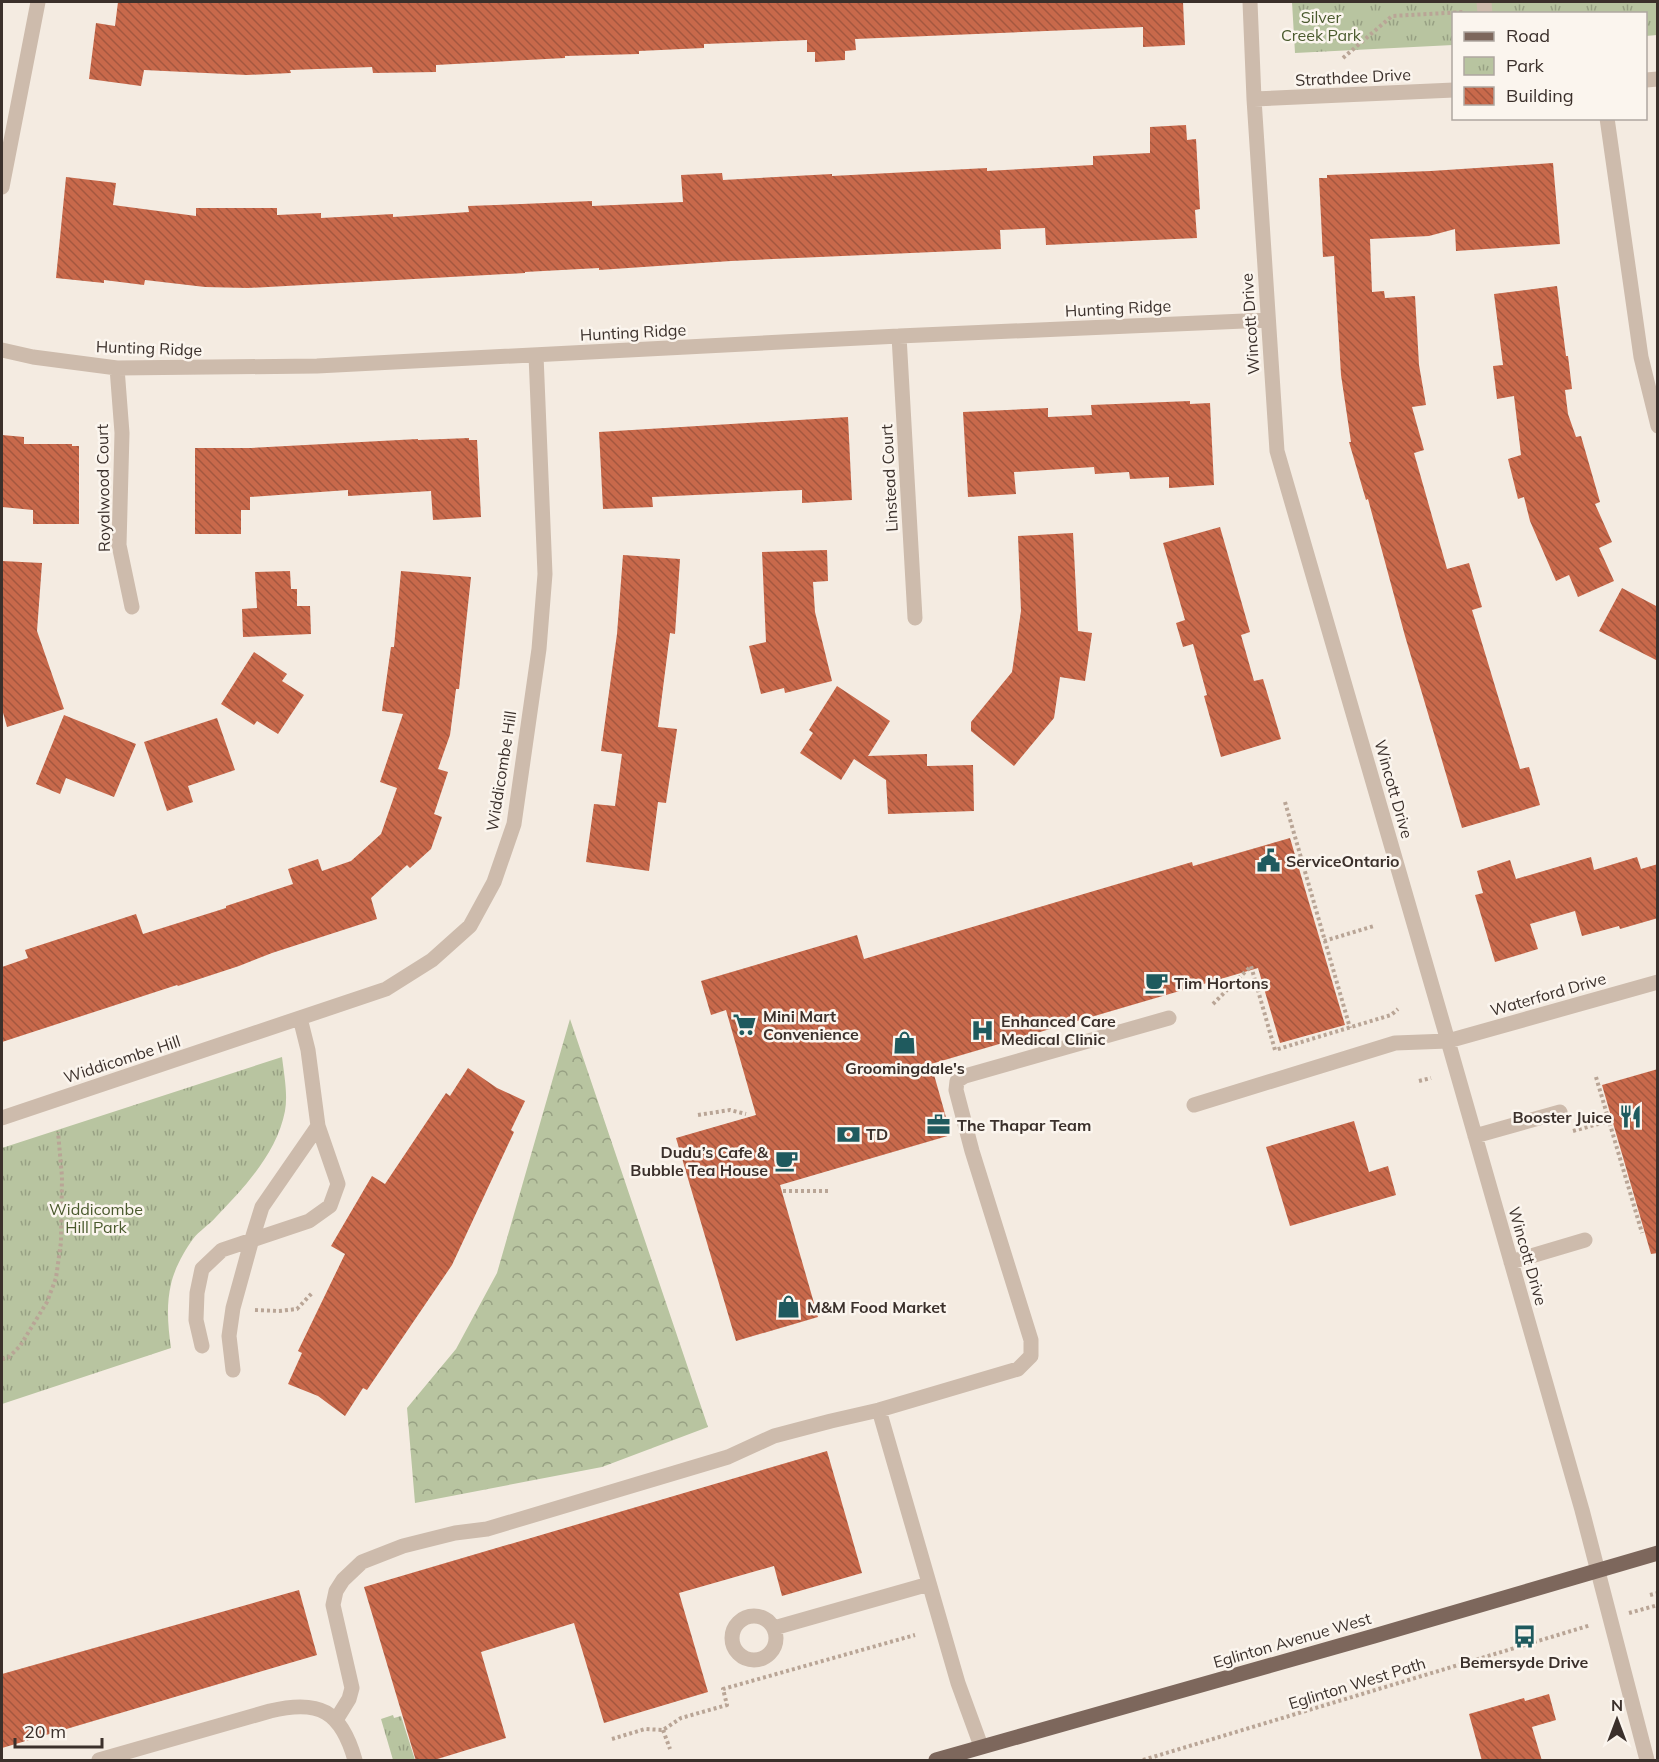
<svg xmlns="http://www.w3.org/2000/svg" width="1659" height="1762" font-family="Mulish,sans-serif">
  <defs>
    <pattern id="forest-crowns" width="20" height="18" patternUnits="userSpaceOnUse" patternTransform="scale(1.5)"><rect width="20" height="18" fill="#b8c4a0"/><path d="M2 6a3 3 0 1 1 6 0M12 15a3 3 0 1 1 6 0" fill="none" stroke="#97a083"/></pattern>
    <pattern id="park-tufts" width="24" height="20" patternUnits="userSpaceOnUse" patternTransform="scale(1.5)"><rect width="24" height="20" fill="#b8c4a0"/><path d="M3 7l-1-3M5 7V3M7 7l1-3M15 17l-1-3M17 17v-4M19 17l1-3" fill="none" stroke="#97a083"/></pattern>
    <pattern id="building-back-hatch" width="6" height="6" patternUnits="userSpaceOnUse" patternTransform="scale(1.5)"><rect width="6" height="6" fill="#c8694b"/><path d="M-1 5l2 2M0 0l6 6M5-1l2 2" fill="none" stroke="#a4573f"/></pattern>
  </defs>
  <rect width="100%" height="100%" fill="#f4ebe1"/>
  <path fill="url(#forest-crowns)" d="M570,1019L708,1427L602,1467L415,1503L407,1408L456,1349L497,1273Z"/>
  <path fill="url(#park-tufts)" d="M1292,2H1657V35L1646,36V14H1454L1453,45L1295,53Z
    M282,1057C284,1074 288,1094 285,1111C277,1153 244,1188 216,1217C209,1225 199,1231 193,1239C184,1251 174,1270 171,1284C166,1306 168,1326 171,1348L2,1404V1148Z
    M393,1715L394,1718L401,1716L415,1760H393L381,1719Z"/>
  <path fill="url(#building-back-hatch)" d="M118,2H1183L1185,45L1143,47V27L855,39L856,50L845,51V60L815,62V52H807V40L704,44V48L639,51V54L565,56V58L436,65V72L373,73L372,67L290,70L291,73L247,75L144,70L141,86L89,79L96,23L115,26Z
    M1186,125L1187,140L1196,139L1200,209L1195,210L1197,238L1046,245L1045,228L1000,230L1001,249L731,261L599,270V268L525,272V273L248,288L205,287L145,280L144,285L104,280V283L56,278L66,177L116,183L113,205L196,216V208H277V215L321,213V218L393,214V217L469,212L468,206L522,204L592,201V206L683,202L681,175L722,173L723,180L832,174V176L987,168V171L1093,165V156L1150,153V127Z
    M1553,163L1560,244L1456,251L1455,229L1429,236L1370,239L1372,292L1384,291L1385,298L1415,296L1419,365L1426,405L1412,407L1424,450L1414,453L1447,569L1469,563L1482,607L1472,610L1520,769L1529,767L1540,805L1462,828L1405,636L1368,499L1366,500L1349,442H1351L1341,375L1334,256L1323,257L1319,178H1327V175L1431,171Z
    M1557,286L1566,356H1568L1572,389L1565,390L1568,414L1576,437L1581,436L1600,502L1595,504L1612,542L1599,548L1614,581L1578,597L1569,575L1556,581L1530,521L1524,497L1518,499L1508,459L1521,455L1514,396L1497,399L1493,366L1503,365L1494,294Z
    M1190,401V404L1210,403L1214,485L1169,488V477L1130,479L1129,472L1095,474L1094,467L1014,472L1016,494L968,497L963,412L1048,408V417L1092,415L1091,405Z
    M848,417L852,500L802,503V490L652,497L653,507L603,509L599,432Z
    M2,435L24,437V444H72V446H79V524H33V510L2,507Z
    M469,438V440H477L481,517L433,520L431,491L348,496V490L250,497V510H241V534H195V448H251L418,439V440Z
    M1220,527L1250,632L1241,635L1254,681L1263,679L1281,739L1221,757L1204,696L1207,695L1193,644L1183,647L1176,623L1185,620L1163,543Z
    M1073,533L1078,631L1092,633L1085,681L1060,677L1054,718L1014,766L971,731V722L1012,672L1021,611L1018,536Z
    M827,550L828,581L813,582L815,612L832,681L785,693L784,688L761,694L749,646L766,642L762,552Z
    M623,555L680,559L675,634L670,633L658,727L677,729L666,803L658,802L649,871L586,862L594,804L615,806L622,754L601,751L617,634Z
    M2,561L42,563L37,631L64,709L7,727L2,709Z
    M290,571L291,589H297V606H310L311,634L243,637L242,609L257,608L255,572Z
    M401,571L471,577L459,689H456L450,735L438,769L448,772L434,814L442,817L431,849L410,868L407,865L371,898L377,919L272,953L239,966L178,986L177,985L2,1042V967L28,958L25,950L136,914L143,934L226,908V906L293,884L288,869L318,859L322,871L351,861L381,834L397,788L380,782L403,714L382,711L391,647H394Z
    M1622,588L1658,607V661L1599,631Z
    M254,652L287,674L282,681L304,695L278,734L257,721L254,725L221,704Z
    M837,686L890,721L868,756L927,754V766L973,765L974,811L888,814L886,780L854,759L841,780L800,753L813,733L809,730Z
    M64,715L136,744L114,797L66,778L60,794L36,784Z
    M217,718L235,770L188,786L193,802L167,811L144,742Z
    M1290,838L1345,1025L1280,1043L1258,968L931,1064L951,1135L780,1185L818,1317L736,1341L676,1138L756,1115L726,1010L711,1015L701,981L857,935L864,959L1192,862L1193,866Z
    M1591,857L1594,870L1637,857L1641,869L1658,864V918L1620,929L1619,926L1582,936L1575,911L1530,924L1538,949L1495,962L1475,895L1483,893L1477,871L1510,860L1516,879Z
    M468,1068L497,1088L525,1101L511,1130L514,1132L452,1265L367,1390L363,1388L345,1416L318,1396L288,1384L302,1353L298,1351L345,1254L331,1246L372,1176L385,1184L446,1093L450,1096Z
    M1658,1069V1253L1651,1254L1602,1085Z
    M1354,1121L1369,1172L1388,1166L1396,1195L1290,1226L1266,1147Z
    M827,1451L862,1573L782,1596L774,1566L679,1593L708,1692L604,1723L574,1623L481,1652L506,1738L431,1761H416L364,1587Z
    M299,1590L317,1655L2,1748V1674Z
    M1549,1694L1556,1720L1532,1727L1542,1761H1482L1469,1714L1524,1698L1525,1701Z"/>
  <g fill="none" stroke-linecap="round" stroke-linejoin="round">
    <path stroke="#b9a596" stroke-width="4" stroke-dasharray="3 3" stroke-linecap="butt" d="M1343,58L1392,16L1463,12
      M1285,802L1350,1028
      M1324,941L1374,926
      M1213,1004L1251,966L1275,1050L1391,1015L1398,1009
      M1596,1077L1642,1233
      M1419,1081L1431,1078
      M698,1115L730,1110L746,1114
      M1573,1131L1609,1121
      M783,1191H831
      M255,1310L279,1311L297,1309L313,1292
      M2,1359L9,1357L20,1346L47,1302L56,1278L61,1242L62,1177L58,1132
      M1650,1595L1658,1593
      M1629,1613L1658,1605
      M663,1730L670,1749
      M612,1739L645,1729L663,1730L681,1718L727,1705L723,1689L915,1635
      M1143,1760L1591,1625"/>
    <path stroke="#cdbbac" stroke-width="15" d="M1250,2L1254,99L1277,451L1448,1041L1582,1510L1647,1760
      M1484,2L1485,14
      M1646,80L1658,79
      M1254,99L1454,90
      M1607,118L1641,357L1658,426
      M2,187L38,2
      M899,336L915,618
      M2,350L33,357L117,368L317,366L899,336L1267,320
      M117,368L122,433L119,545L132,607
      M1194,1105L1395,1043L1448,1041L1658,982
      M2,1118L386,989L432,960L470,926L494,882L514,824L539,649L545,574L536,355
      M1475,1136L1560,1112
      M1511,1262L1585,1240
      M202,1346L196,1320L197,1293L202,1269L222,1250L309,1221L330,1206L338,1184L318,1126
      M233,1370L229,1336L233,1308L252,1239L262,1207L318,1126L308,1050L300,1018
      M879,1410L958,1683L981,1746
      M732 1638a22 22 0 1 1 44 0a22 22 0 1 1-44 0Z
      M774,1628L929,1584
      M336,1720L349,1699L352,1688L333,1605L336,1591L343,1580L362,1562L403,1546L455,1533L487,1529L728,1457L774,1436L831,1421L879,1410L1018,1369L1031,1356V1340L972,1151L956,1090L957,1081L965,1076L1169,1018
      M99,1760L270,1711C320,1699 341,1711 355,1760"/>
    <path stroke="#7d675c" stroke-width="15" d="M936,1760L1374,1636L1658,1553"/>
  </g>
  <defs>
    <symbol id="civic-bare" viewBox="-9 -9 18 18"><path d="M-.6-6.5H3V-4.5H.6V-3L4-1V1h2V6H-6V1h2V-1L-.6-3ZM-1.2 2.5V6h2.4V2.5Z" fill="#1f5a5e" stroke="#fbf5ee" stroke-width="2.5" paint-order="stroke"/></symbol>
    <symbol id="cafe-bare" viewBox="-9 -9 18 18"><path d="M-5.5-4.5H6V0H3Q3 3.5 0 3.5H-2.5Q-5.5 3.5-5.5 0ZM3-3.2v2h1.7v-2ZM-6 4.5H4V6H-6Z" fill="#1f5a5e" stroke="#fbf5ee" stroke-width="2.5" paint-order="stroke"/></symbol>
    <symbol id="supermarket-bare" viewBox="-9 -9 18 18"><path d="M-6-5.5h2.5l.6 2H6L4.5 2H-2.5L-4.4-4H-6ZM-1.5 3.2a1.3 1.3 0 1 0 .1 0ZM3 3.2a1.3 1.3 0 1 0 .1 0Z" fill="#1f5a5e" stroke="#fbf5ee" stroke-width="2.5" paint-order="stroke"/></symbol>
    <symbol id="hospital-bare" viewBox="-9 -9 18 18"><path d="M-5-5h3v3.5h4V-5h3V5h-3V1.5h-4V5h-3Z" fill="#1f5a5e" stroke="#fbf5ee" stroke-width="2.5" paint-order="stroke"/></symbol>
    <symbol id="shop-bare" viewBox="-9 -9 18 18"><path d="M-5-2.5h2.3a2.7 3.5 0 0 1 5.4 0H5L5.5 6h-11ZM-1.5-2.5h3a1.5 2.3 0 0 0-3 0Z" fill="#1f5a5e" stroke="#fbf5ee" stroke-width="2.5" paint-order="stroke"/></symbol>
    <symbol id="restaurant-bare" viewBox="-9 -9 18 18"><path d="M-5-6h1v4h1v-4h1v4h1v-4h1v5L-1.5 .5V6h-2V.5L-5-1ZM5-6V6H3V1.5H1.5Q1.5-4 5-6Z" fill="#1f5a5e" stroke="#fbf5ee" stroke-width="2.5" paint-order="stroke"/></symbol>
    <symbol id="office-bare" viewBox="-9 -9 18 18"><path d="M-6-3h4V-5.5h4V-3h4V5H-6ZM-1-4.5V-3h2v-1.5ZM-6 0V1H6V0Z" fill="#1f5a5e" stroke="#fbf5ee" stroke-width="2.5" paint-order="stroke"/></symbol>
    <symbol id="bank-bare" viewBox="-9 -9 18 18"><path d="M-6-4H6V4H-6ZM0-2.3a2.3 2.3 0 1 0 0 4.6a2.3 2.3 0 1 0 0-4.6Z" fill="#1f5a5e" stroke="#fbf5ee" stroke-width="2.5" paint-order="stroke"/></symbol>
    <symbol id="bus-bare" viewBox="-9 -9 18 18"><path d="M-5-6H5V4H4V6H2V4H-2V6H-4V4H-5ZM-3.5-4V0h7V-4ZM-3.5 1.2v1.5H-2V1.2ZM2 1.2v1.5H3.5V1.2Z" fill="#1f5a5e" stroke="#fbf5ee" stroke-width="2.5" paint-order="stroke"/></symbol>
  </defs>
  <g fill-rule="evenodd">
    <use href="#civic-bare" x="1252" y="844" width="33" height="33"/>
    <use href="#cafe-bare" x="1140" y="966" width="33" height="33"/>
    <use href="#supermarket-bare" x="728" y="1008" width="33" height="33"/>
    <use href="#hospital-bare" x="966" y="1014" width="33" height="33"/>
    <use href="#shop-bare" x="888" y="1026" width="33" height="33"/>
    <use href="#restaurant-bare" x="1614" y="1100" width="33" height="33"/>
    <use href="#office-bare" x="922" y="1108" width="33" height="33"/>
    <use href="#bank-bare" x="832" y="1118" width="33" height="33"/>
    <use href="#cafe-bare" x="770" y="1144" width="33" height="33"/>
    <use href="#shop-bare" x="772" y="1290" width="33" height="33"/>
    <use href="#bus-bare" x="1508" y="1620" width="33" height="33"/>
  </g>
  <g text-anchor="middle" dominant-baseline="central" stroke-width="5" stroke-linejoin="round" paint-order="stroke">
    <g font-size="16" fill="#4a5a2e" stroke="#fbf5ee">
      <text x="1321" y="17">Silver<tspan x="1321" dy="18">Creek Park</tspan></text>
      <text x="96" y="1209">Widdicombe<tspan x="96" dy="18">Hill Park</tspan></text>
    </g>
    <g font-size="16" fill="#3b302b" stroke="#fbf5ee">
      <text transform="translate(1353 77) rotate(-3)">Strathdee Drive</text>
      <text transform="translate(1118 308) rotate(-3)">Hunting Ridge</text>
      <text transform="translate(1250 324) rotate(-94)">Wincott Drive</text>
      <text transform="translate(633 332) rotate(-3)">Hunting Ridge</text>
      <text transform="translate(149 348) rotate(2)">Hunting Ridge</text>
      <text transform="translate(889 478) rotate(-93)">Linstead Court</text>
      <text transform="translate(103 488) rotate(-91)">Royalwood Court</text>
      <text transform="translate(501 771) rotate(-81)">Widdicombe Hill</text>
      <text transform="translate(1394 789) rotate(74)">Wincott Drive</text>
      <text transform="translate(1548 994) rotate(-16)">Waterford Drive</text>
      <text transform="translate(122 1059) rotate(-18)">Widdicombe Hill</text>
      <text transform="translate(1528 1256) rotate(74)">Wincott Drive</text>
      <text transform="translate(1292 1640) rotate(-16)">Eglinton Avenue West</text>
      <text transform="translate(1357 1683) rotate(-17)">Eglinton West Path</text>
    </g>
    <g font-size="16" font-weight="bold" fill="#3b302b" stroke="#fbf5ee" text-anchor="start">
      <text x="1286" y="861">ServiceOntario</text>
      <text x="1174" y="983">Tim Hortons</text>
      <text x="763" y="1016">Mini Mart<tspan x="763" dy="18">Convenience</tspan></text>
      <text x="1001" y="1021">Enhanced Care<tspan x="1001" dy="18">Medical Clinic</tspan></text>
      <text x="905" y="1068" text-anchor="middle">Groomingdale's</text>
      <text x="1612" y="1117" text-anchor="end">Booster Juice</text>
      <text x="957" y="1125">The Thapar Team</text>
      <text x="866" y="1134">TD</text>
      <text x="768" y="1152" text-anchor="end">Dudu’s Cafe &amp;<tspan x="768" dy="18">Bubble Tea House</tspan></text>
      <text x="807" y="1307">M&amp;M Food Market</text>
      <text x="1524" y="1662" text-anchor="middle">Bemersyde Drive</text>
    </g>
  </g>
  <rect width="1659" height="1762" fill="none" stroke="#3b302b" stroke-width="6"/>
  <rect x="1452" y="12" width="195" height="108" fill="#fbf5ee" stroke="#aea6a0" stroke-width="1.5"/>
  <rect x="1464" y="32" width="30" height="9" fill="#7d675c" stroke="#aea6a0" stroke-width="1.5"/>
  <text x="1506" y="42" font-size="18" fill="#3b302b">Road</text>
  <rect x="1464" y="57" width="30" height="18" fill="url(#park-tufts)" stroke="#aea6a0" stroke-width="1.5"/>
  <text x="1506" y="72" font-size="18" fill="#3b302b">Park</text>
  <rect x="1464" y="87" width="30" height="18" fill="url(#building-back-hatch)" stroke="#aea6a0" stroke-width="1.5"/>
  <text x="1506" y="102" font-size="18" fill="#3b302b">Building</text>
  <g transform="translate(1617 1720)" stroke="#fbf5ee" stroke-width="4.5" paint-order="stroke">
  <path d="M0-4.5L10 22L0 15L-10 22Z" fill="#3b302b"/>
  <text y="-9" font-size="16" font-weight="bold" text-anchor="middle" fill="#3b302b">N</text>
  </g>
  <path d="M15 1738v9h87v-9" fill="none" stroke="#3b302b" stroke-width="3"/>
  <text x="24" y="1738" font-size="18" fill="#3b302b" stroke="#fbf5ee" stroke-width="4.5" paint-order="stroke">20 m</text>
</svg>
